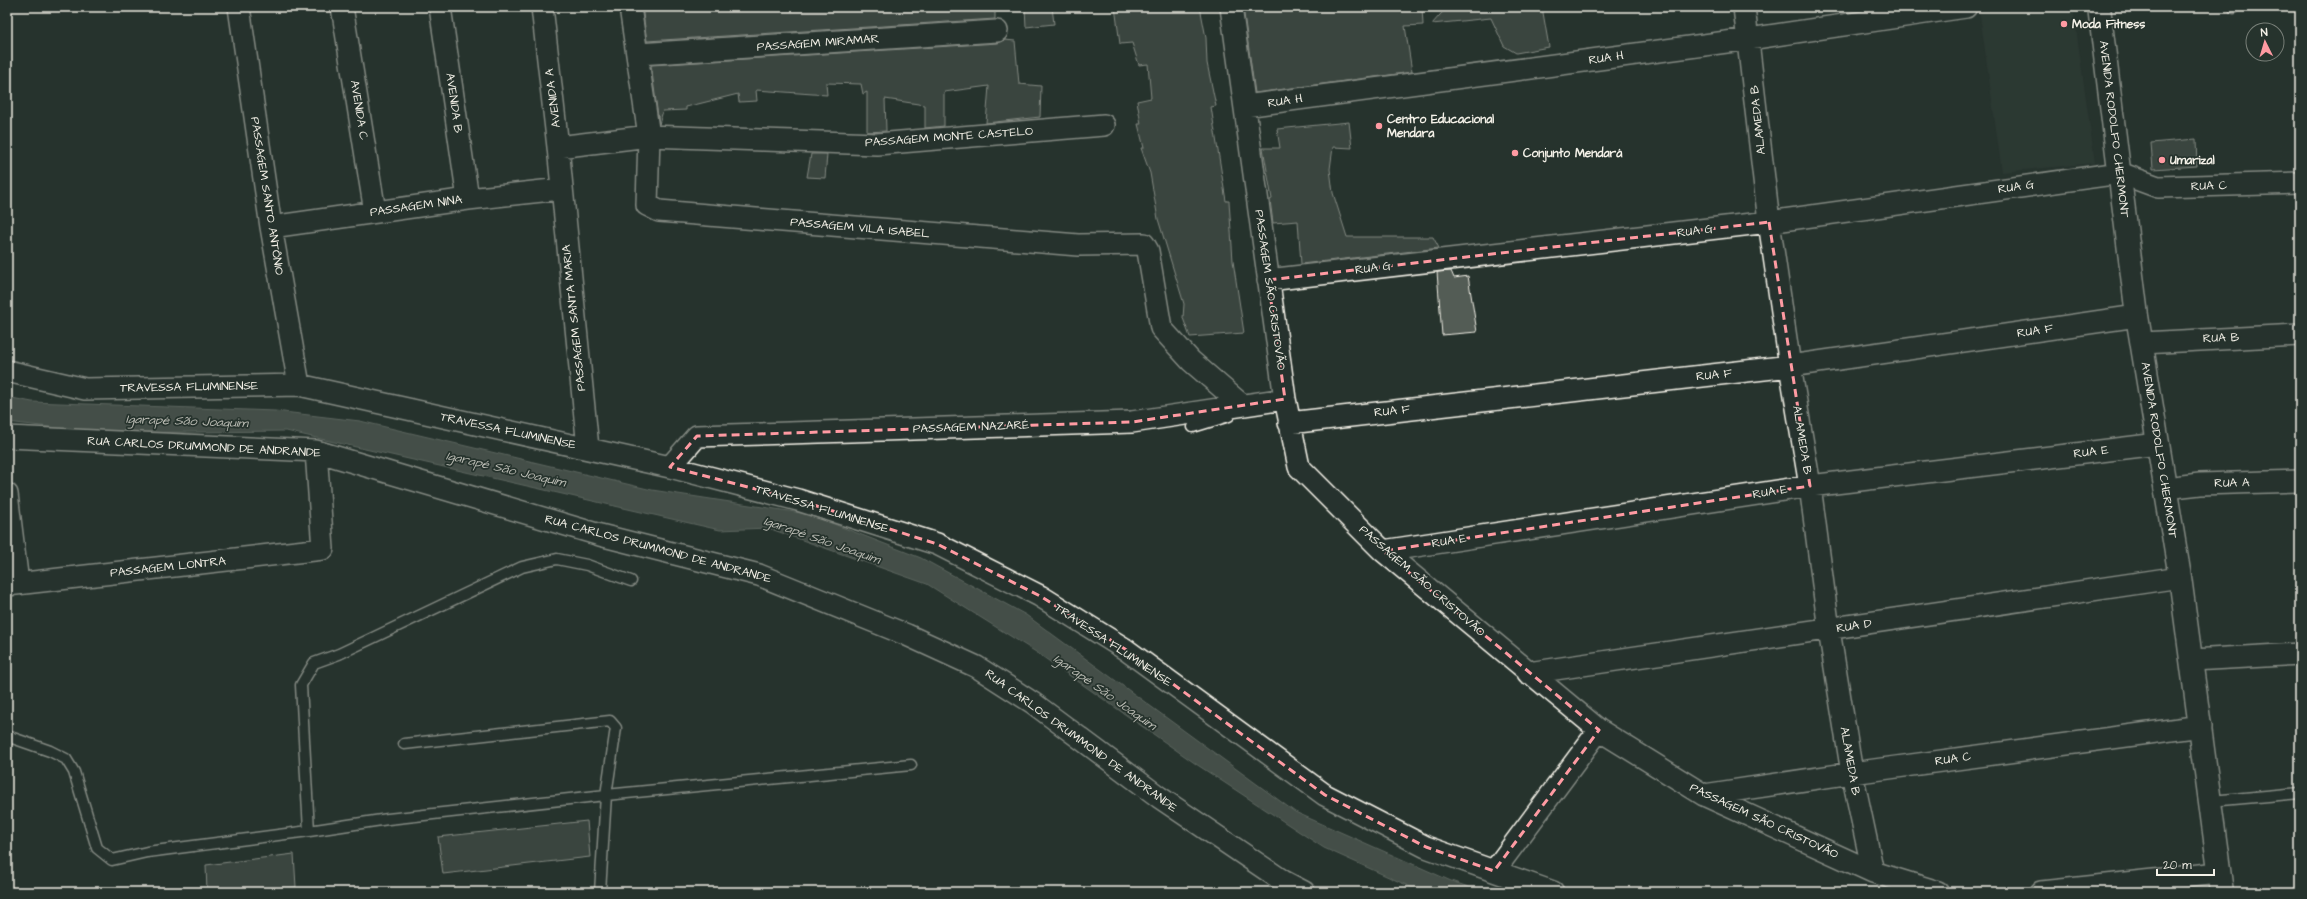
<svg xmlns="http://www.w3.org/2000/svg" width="2307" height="899" font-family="'Architects Daughter',sans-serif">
  <rect width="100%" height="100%" fill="#26332d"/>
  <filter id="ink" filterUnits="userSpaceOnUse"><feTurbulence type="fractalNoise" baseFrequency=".025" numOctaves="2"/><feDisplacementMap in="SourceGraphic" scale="8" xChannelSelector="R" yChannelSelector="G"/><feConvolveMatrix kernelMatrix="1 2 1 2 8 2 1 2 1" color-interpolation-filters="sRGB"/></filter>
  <g filter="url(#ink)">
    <path fill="#333f39" d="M1979,7H2073L2095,163L2002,172Z"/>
    <path fill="#676f68" stroke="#9fa39b" d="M7,397L32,402L275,411L360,421L652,490L808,514L921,558L1026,615L1295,812L1451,881L1483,892H1422L1324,848L1196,764L1036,652L927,584L768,528L720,530L286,431L102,433L7,422Z"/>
    <path fill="#525c55" stroke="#f4f1e8" d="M642,7H683V11L718,7H995V19L647,41Z
      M1025,7H1052L1054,24L1026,27Z
      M1115,7H1200L1206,38L1207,63L1216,106L1211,107L1226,201H1229L1233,261L1244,333L1190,337L1183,318L1184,304L1158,219L1150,173L1141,148H1144L1138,124H1141L1137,101L1151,98L1148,64L1139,65L1132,43L1120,44Z
      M1243,7H1422L1423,25L1405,26L1412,72L1255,93Z
      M1447,7H1519L1520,10L1542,7L1549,47L1516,53L1504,46L1491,18L1432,24Z
      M1005,40L1015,41L1019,84L1041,86L1040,117L986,123L989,86L944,92V126L925,128V105L885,99L886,131L867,132V92L863,94L861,84L826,83L827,95L756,90L757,101L739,102L738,94L686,107V110L663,111L659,124L651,65L998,43Z
      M1349,122L1352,148L1333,147L1330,169L1333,193L1347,237H1433L1439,248L1301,264L1298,221L1273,223L1270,200L1272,199L1263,148H1280L1277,129Z
      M2196,139L2197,166L2153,169L2151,143Z
      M811,154H827L825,178L807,177Z
      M1451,271L1454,278L1468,276L1477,332L1442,335L1437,272Z
      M587,821L590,857L443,874L438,837Z
      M294,854L296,887L242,892H207L206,865Z"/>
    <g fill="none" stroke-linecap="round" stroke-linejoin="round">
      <defs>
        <path id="lane" d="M2234,7V8
          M1193,427L1229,416
          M7,736L50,751L66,759L74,772L97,848L112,860L147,852L309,831
          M404,744L610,721L616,728L606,795L388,819L309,831L301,685L314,663L339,654L522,567L557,559L587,565L631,581
          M2211,801L2300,793
          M600,892L606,795L911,765"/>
        <path id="street" d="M239,7L271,227L299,385
          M342,7L375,212
          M440,7L468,199
          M542,7L558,147L588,448
          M630,7L649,136L647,205L659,211L1078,245L1144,244L1148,251L1161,328L1191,361L1242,405
          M1231,7L1285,399L1299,467L1383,551L1599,730L1704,795L1873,872L1938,892
          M1744,7L1769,222L1790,366L1810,486L1829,630L1852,773L1873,872
          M638,54L997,31
          M1245,106L1749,39L1966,7
          M558,147L649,136L877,144L1104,125
          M271,227L468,199L561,189
          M1268,280L1769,222L2120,173L2158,187L2300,183
          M2142,343L2300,335
          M7,371L85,389L299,385L670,467L798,500L937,544L1040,596L1125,649L1325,795L1426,847L1553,892
          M1289,423L1790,366L2137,316
          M7,437L316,451L600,535L759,575L907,635L977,667L1033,703L1159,797L1283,881L1304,892
          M670,467L697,436L1132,422L1285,399
          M2165,488L2200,484L2300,481
          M7,494L18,583
          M1383,551L1810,486L2158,444
          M7,585L323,549L316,451
          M2192,660L2300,654
          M1528,673L2180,577
          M1704,795L1852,773L2201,726
          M1494,871L1599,730
          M2041,892L2219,873"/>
        <path id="secondary" d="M2099,7L2137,316L2180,577L2222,892"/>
      </defs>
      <use href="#lane" stroke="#f4f1e8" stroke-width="13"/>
      <use href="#street" stroke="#f4f1e8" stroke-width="24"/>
      <use href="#secondary" stroke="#f4f1e8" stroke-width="25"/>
      <use href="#lane" stroke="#26332d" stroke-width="10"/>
      <use href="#street" stroke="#26332d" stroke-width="21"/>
      <use href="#secondary" stroke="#26332d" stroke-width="22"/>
    </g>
  </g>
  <path d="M0 0H2307V899H0ZM1769,222L1810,486L1383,551L1599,730L1494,871L1426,847L1325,795L1125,649L1040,596L937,544L798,500L670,467L697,436L1132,422L1285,399L1268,280Z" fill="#26332d" fill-opacity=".55" fill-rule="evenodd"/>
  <path fill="none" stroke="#ff9aa2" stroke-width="3" stroke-dasharray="8 5" stroke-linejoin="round" d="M1769,222L1810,486L1383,551L1599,730L1494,871L1426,847L1325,795L1125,649L1040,596L937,544L798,500L670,467L697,436L1132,422L1285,399L1268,280Z"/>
  <g fill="#ff9aa2" stroke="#26332d" stroke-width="1.5">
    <circle cx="2064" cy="24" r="4"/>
    <circle cx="1379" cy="126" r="4"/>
    <circle cx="1515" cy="153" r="4"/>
    <circle cx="2162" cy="160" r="4"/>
  </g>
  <g text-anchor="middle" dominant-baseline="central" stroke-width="3.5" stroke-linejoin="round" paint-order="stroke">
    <g font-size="12" font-weight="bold" fill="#f4f1e8" stroke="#26332d" text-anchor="start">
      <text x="2072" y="24">Moda Fitness</text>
      <text x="1387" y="119">Centro Educacional<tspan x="1387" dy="14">Mendara</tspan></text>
      <text x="1523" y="153">Conjunto Mendará</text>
      <text x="2170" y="160">Umarizal</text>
    </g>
    <g font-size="12" fill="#f4f1e8" stroke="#26332d">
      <text transform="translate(818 43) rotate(-4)">PASSAGEM MIRAMAR</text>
      <text transform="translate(1606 58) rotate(-8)">RUA H</text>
      <text transform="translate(553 98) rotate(-97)">AVENIDA A</text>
      <text transform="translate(1285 101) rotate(-8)">RUA H</text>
      <text transform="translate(454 103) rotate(82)">AVENIDA B</text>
      <text transform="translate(359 110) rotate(81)">AVENIDA C</text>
      <text transform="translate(1758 120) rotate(-96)">ALAMEDA B</text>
      <text transform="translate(2114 129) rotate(83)">AVENIDA RODOLFO CHERMONT</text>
      <text transform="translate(949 137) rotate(-4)">PASSAGEM MONTE CASTELO</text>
      <text transform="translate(2209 186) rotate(-2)">RUA C</text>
      <text transform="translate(2016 187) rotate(-8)">RUA G</text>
      <text transform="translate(267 196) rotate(81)">PASSAGEM SANTO ANTÔNIO</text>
      <text transform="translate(416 206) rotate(-8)">PASSAGEM NINA</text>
      <text transform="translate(860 228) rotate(5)">PASSAGEM VILA ISABEL</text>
      <text transform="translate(1695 231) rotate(-7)">RUA G</text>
      <text transform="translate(1373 268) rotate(-7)">RUA G</text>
      <text transform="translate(1270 290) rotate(82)">PASSAGEM SÃO CRISTOVÃO</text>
      <text transform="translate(574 318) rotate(-96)">PASSAGEM SANTA MARIA</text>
      <text transform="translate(2035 331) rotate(-8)">RUA F</text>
      <text transform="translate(2221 338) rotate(-2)">RUA B</text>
      <text transform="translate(1714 375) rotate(-6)">RUA F</text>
      <text transform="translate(189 387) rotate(-1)">TRAVESSA FLUMINENSE</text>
      <text transform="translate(1392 411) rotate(-6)">RUA F</text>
      <text transform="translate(971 427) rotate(-2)">PASSAGEM NAZARÉ</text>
      <text transform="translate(508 431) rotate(12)">TRAVESSA FLUMINENSE</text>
      <text transform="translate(1802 440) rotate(81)">ALAMEDA B</text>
      <text transform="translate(204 447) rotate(3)">RUA CARLOS DRUMMOND DE ANDRANDE</text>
      <text transform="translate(2159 450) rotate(81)">AVENIDA RODOLFO CHERMONT</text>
      <text transform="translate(2091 452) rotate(-7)">RUA E</text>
      <text transform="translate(2232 483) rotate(-1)">RUA A</text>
      <text transform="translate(1770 492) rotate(-9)">RUA E</text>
      <text transform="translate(822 509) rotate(17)">TRAVESSA FLUMINENSE</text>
      <text transform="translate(1449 541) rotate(-9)">RUA E</text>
      <text transform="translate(658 549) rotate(15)">RUA CARLOS DRUMMOND DE ANDRANDE</text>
      <text transform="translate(168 567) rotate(-6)">PASSAGEM LONTRA</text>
      <text transform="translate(1422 581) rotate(41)">PASSAGEM SÃO CRISTOVÃO</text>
      <text transform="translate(1854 626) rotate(-9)">RUA D</text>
      <text transform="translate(1113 645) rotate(34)">TRAVESSA FLUMINENSE</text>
      <text transform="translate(1081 741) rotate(36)">RUA CARLOS DRUMMOND DE ANDRANDE</text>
      <text transform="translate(1953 759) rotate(-8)">RUA C</text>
      <text transform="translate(1850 761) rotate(80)">ALAMEDA B</text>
      <text transform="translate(1764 821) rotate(25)">PASSAGEM SÃO CRISTOVÃO</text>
    </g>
    <g font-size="13" font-style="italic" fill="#bcbdb5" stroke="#26332d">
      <text transform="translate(187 421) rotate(2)">Igarapé São Joaquim</text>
      <text transform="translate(506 469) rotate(13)">Igarapé São Joaquim</text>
      <text transform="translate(822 540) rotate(19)">Igarapé São Joaquim</text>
      <text transform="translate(1105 692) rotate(35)">Igarapé São Joaquim</text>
    </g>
  </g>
  <rect width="2307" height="899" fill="none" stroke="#26332d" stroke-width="24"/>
  <rect x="12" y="12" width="2283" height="875" fill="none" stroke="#f4f1e8" stroke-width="1.5" filter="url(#ink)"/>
  <g transform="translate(2265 42) rotate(355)"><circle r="19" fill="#26332d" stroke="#787f78"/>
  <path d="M0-3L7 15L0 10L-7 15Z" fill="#ff9aa2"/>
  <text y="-6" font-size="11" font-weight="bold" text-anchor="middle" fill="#f4f1e8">N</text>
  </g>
  <path d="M2157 869v6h57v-6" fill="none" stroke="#f4f1e8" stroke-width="2"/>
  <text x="2163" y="869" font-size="12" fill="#f4f1e8" stroke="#26332d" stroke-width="3" paint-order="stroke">20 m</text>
</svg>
